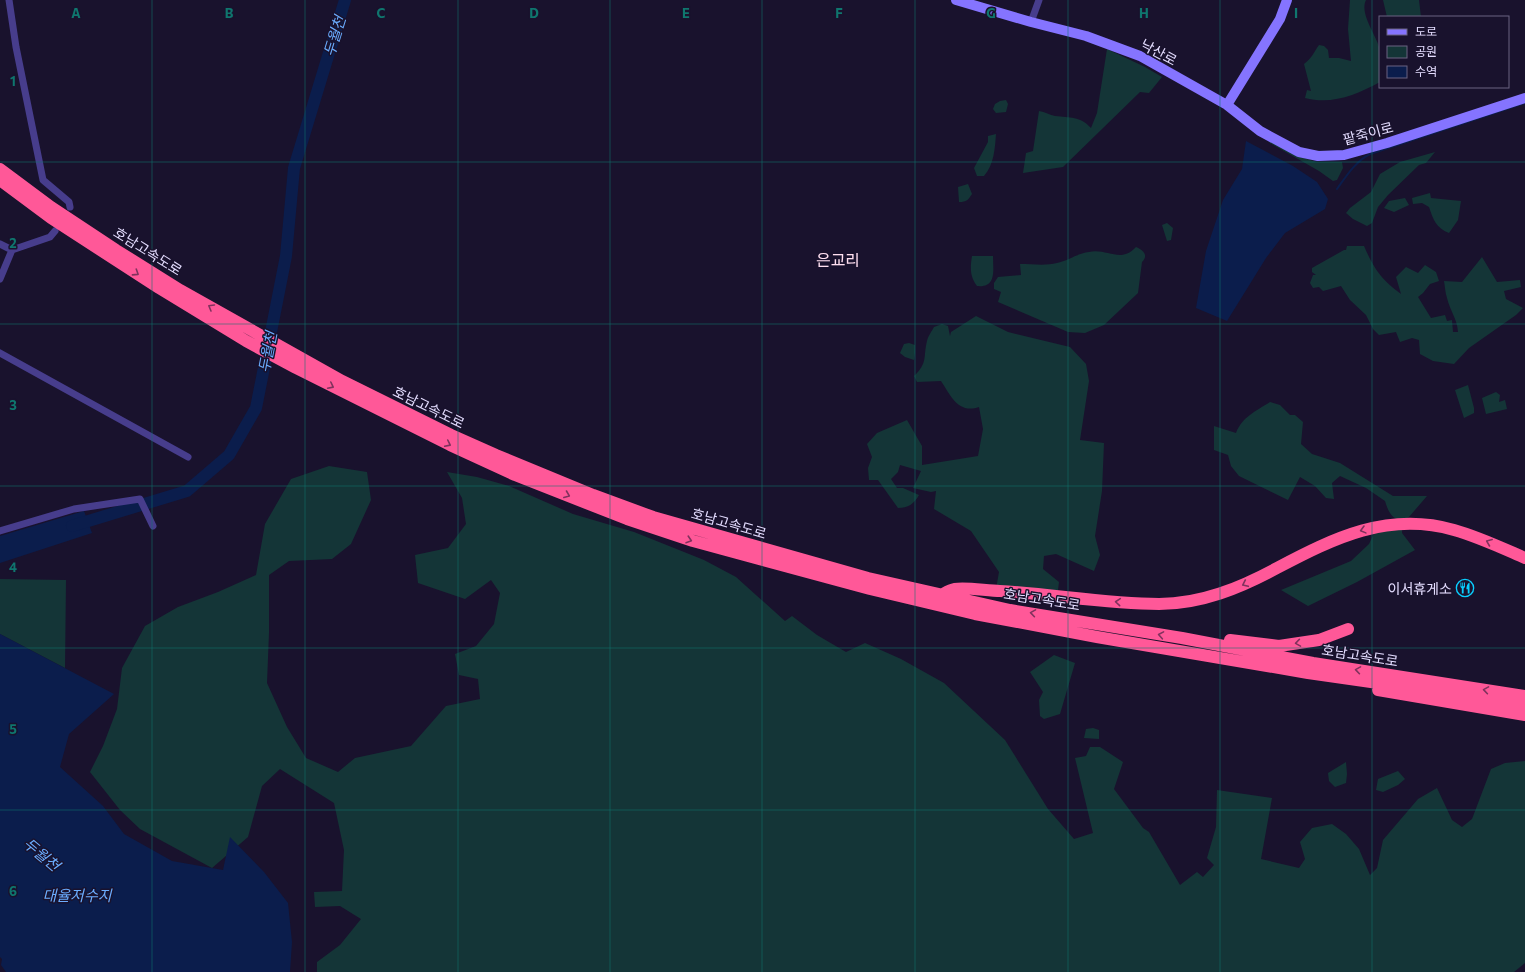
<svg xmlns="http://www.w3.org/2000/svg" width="1525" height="972" font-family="Commissioner,'Noto Sans KR',sans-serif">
  <rect width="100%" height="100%" fill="#19122d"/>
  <path fill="#143537" d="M1350,0H1366C1359,14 1377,36 1380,50C1382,60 1380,72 1380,82C1356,95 1332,105 1305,98L1307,90L1311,91L1304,64C1312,58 1314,52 1319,45L1324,46L1328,50L1329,58H1339L1351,61L1348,29Z
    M1383,0H1419L1421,17H1387Z
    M1107,49L1145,67L1162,77L1149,93L1140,92L1063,167L1023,173L1026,153L1033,151L1039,111C1045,112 1050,115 1055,116C1070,118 1080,116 1091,128L1097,113Z
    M1006,100L1008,104L1006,112L996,113L993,109L995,104L1000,101Z
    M996,134C995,148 994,165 984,176H977L974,168L988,142V136Z
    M1267,139L1297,156L1317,162H1342L1343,168L1337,180L1333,181L1319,171L1270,143Z
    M1435,152L1426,163L1419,165L1388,195L1378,207L1372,223L1367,226L1353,219L1346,213L1350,208L1371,192L1380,174L1400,162Z
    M968,184L972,194C968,200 967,202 959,202L958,187Z
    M1430,193L1431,198L1461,201L1458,220L1449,233C1436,228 1433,219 1429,207L1422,203L1413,204L1412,198Z
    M1405,198L1409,205L1394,212L1384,208L1389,201Z
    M1167,223L1173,228L1171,240L1167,241L1162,225Z
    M1347,246H1364C1374,269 1381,279 1401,294L1396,277L1406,267L1418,273L1425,265L1436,272L1439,281L1430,284L1423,293L1418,297L1431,318L1445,315L1447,321L1452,320L1453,332H1458C1457,318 1450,311 1447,298C1445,292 1445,286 1444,281L1462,282L1482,257L1497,282L1520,280L1521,287L1504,291L1506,299L1523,308L1516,315L1469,348L1454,364L1433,361L1420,354L1419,340L1412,338L1400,342L1396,332L1379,335L1373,329L1366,315L1350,300L1341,286L1323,291L1319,287L1313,288L1310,283L1313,275H1316L1312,272V268L1344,250H1346Z
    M1136,247C1143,250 1149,255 1142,262L1138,293L1104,325L1085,333L1068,332L998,302L1001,292L994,289V283L998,277L1021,275L1020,264C1032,264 1046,266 1057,263C1068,261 1078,253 1089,252C1107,248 1121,264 1136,247Z
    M972,256H993C993,270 997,288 977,286C970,277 970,268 972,256Z
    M976,316L1008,332L1070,347L1086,364L1089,381L1080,440L1104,443L1102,491L1095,536L1100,555L1094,571L1056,554L1044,556L1043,569L1059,582L1057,598L996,589L999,572L971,531L934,509L936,491L931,492L913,488L921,471L900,465L898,472L891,479L897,488H903L919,495C914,504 908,508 898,508L878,480H869L868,468L872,457L867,444L877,433L907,420L922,446V465L978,456L983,429L979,407C958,414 951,396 941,381L917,382L914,376C928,363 923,357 927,341C928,336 932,331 934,327L942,324L948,326L950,336L951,332Z
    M909,343L915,345V353L914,360L905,357L900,353L904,344Z
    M1468,385L1474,408V413L1464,418L1455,390Z
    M1496,392L1500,395L1499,402L1505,400L1507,409L1486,414L1482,398Z
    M1270,402L1280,405L1290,415H1295L1303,422L1301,444L1312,454L1340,463L1393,496H1427L1409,517L1401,521C1391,518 1388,511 1385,501L1366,488L1340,476L1332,483L1334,499L1326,498L1315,486L1300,477L1288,500L1239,476L1231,466L1228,455L1214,450V426L1236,433C1242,417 1256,411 1270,402Z
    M329,466L367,472L371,500L351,544L332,559L289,561L269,575V633L267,683L287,727L306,758L338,772L355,758L411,746L446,706L480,699L478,679L459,675L455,654L476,646L494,624L500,593L491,580L465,599L418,583L415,555L448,548L466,524L462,498L447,472L477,477L509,486L573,514L634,532L704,560L736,577L785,621L792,616L817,635L846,652L865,643L901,659L944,683L1005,740L1048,809L1074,839L1093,833L1075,758L1086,756L1090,747H1100L1123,762L1114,789L1143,828L1149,832L1180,885L1197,872L1203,877L1214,865L1207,858L1216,827L1217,790L1272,798L1261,859L1299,868L1305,859L1300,842L1312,828L1332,824L1346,834L1359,849L1370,875L1377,868L1383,840L1418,799L1437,788L1452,820L1462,827L1472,819L1491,769L1505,763L1525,761V963L1514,972H317V962L340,945L361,919L340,906L315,907L314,892L342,891L344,850L334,803L280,769L262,786L248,837L212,868L140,829L120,810L90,772L103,746L117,709L122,668L145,626L178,607L218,592L256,575L265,524L291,479Z
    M1402,527V533L1415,550L1357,582L1308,606L1281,590L1351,561L1369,544L1376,529Z
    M0,579L66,580L65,668L0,634Z
    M1054,655L1075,663L1060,714L1044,719L1040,716L1039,700L1043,692L1030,672Z
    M1093,728L1099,730V739L1084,738L1086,729Z
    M1346,762L1347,774L1346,783L1335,787L1329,781L1328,773Z
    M1398,771L1405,779L1398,785L1383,792L1376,790L1378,779Z"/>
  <path fill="#0b1d4c" d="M1246,141L1293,166L1317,182L1328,199L1325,209L1285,233L1266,258L1227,321L1196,308L1206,251L1223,200L1242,169Z
    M84,511L92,533L0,563V536Z
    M0,634L114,694L69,734L60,767L103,806L124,834L172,861L223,870L230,837L264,872L288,903L292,942L290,972H6L1,965L2,959L0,957Z"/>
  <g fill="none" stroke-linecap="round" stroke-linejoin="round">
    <path stroke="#0b1d4c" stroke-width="2" d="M1337,189C1347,175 1355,162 1370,154L1525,103"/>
    <path stroke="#0b1d4c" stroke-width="12" d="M72,526L187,491L229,455L256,408L286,256L294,168L345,0"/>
    <path stroke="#473d8c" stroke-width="7" d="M9,0L16,47L43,180L69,202L70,207
      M1031,22L1039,0
      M0,244L12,250
      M0,279L12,250L50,237L55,231
      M0,353L188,457
      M0,531L74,509L140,499L153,526"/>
    <path stroke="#8574ff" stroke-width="10" d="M956,0L1031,22L1086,36L1140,56L1227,105L1260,131L1299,152L1318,156L1344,155L1387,143L1525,98
      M1227,105L1280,19L1287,0"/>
    <path stroke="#ff5898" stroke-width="12" d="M0,169L51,207L116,250L180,290L342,381L451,435L496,455L593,495L653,517L868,578L1010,610L1182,638L1313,663L1525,696
      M0,180L51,218L159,288L246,341L296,368L450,445L515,475L627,519L693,541L870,589L975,614L1097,637L1308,673L1455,694L1525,707
      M941,595C945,593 950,590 955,589C966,587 988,591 1000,591C1053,594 1106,604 1159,604C1201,604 1240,588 1277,568C1334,538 1388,511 1454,530C1479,537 1502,548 1525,558
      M1230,640L1279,646L1319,640L1348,629
      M1378,690L1525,715"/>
  </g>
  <defs><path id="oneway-chevron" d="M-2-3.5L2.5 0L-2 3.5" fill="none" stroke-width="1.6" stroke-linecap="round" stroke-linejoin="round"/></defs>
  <g stroke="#80325d">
    <use href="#oneway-chevron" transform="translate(136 273) rotate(33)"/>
    <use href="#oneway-chevron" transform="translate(211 307) rotate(-150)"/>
    <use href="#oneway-chevron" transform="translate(331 386) rotate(27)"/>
    <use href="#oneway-chevron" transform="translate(448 444) rotate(26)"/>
    <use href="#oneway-chevron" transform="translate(567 495) rotate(22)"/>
    <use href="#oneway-chevron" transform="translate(1363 530) rotate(165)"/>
    <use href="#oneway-chevron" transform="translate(689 540) rotate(18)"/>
    <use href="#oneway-chevron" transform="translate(1489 542) rotate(-158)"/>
    <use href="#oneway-chevron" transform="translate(1245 584) rotate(155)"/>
    <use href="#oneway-chevron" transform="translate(1118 602) rotate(-175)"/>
    <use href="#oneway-chevron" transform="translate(1033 613) rotate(-171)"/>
    <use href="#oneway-chevron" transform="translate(1161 635) rotate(-170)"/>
    <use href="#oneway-chevron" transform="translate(1298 643) rotate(171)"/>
    <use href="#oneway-chevron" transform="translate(1358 670) rotate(-171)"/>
    <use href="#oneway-chevron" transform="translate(1486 690) rotate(-171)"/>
  </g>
  <path fill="none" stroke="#0f766e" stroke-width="1" stroke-opacity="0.55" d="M152,0V972M305,0V972M458,0V972M610,0V972M762,0V972M915,0V972M1068,0V972M1220,0V972M1372,0V972M0,162H1525M0,324H1525M0,486H1525M0,648H1525M0,810H1525"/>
  <defs>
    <symbol id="restaurant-ring" viewBox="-11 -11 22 22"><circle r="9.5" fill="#19122d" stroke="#09cfff" stroke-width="1.5"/><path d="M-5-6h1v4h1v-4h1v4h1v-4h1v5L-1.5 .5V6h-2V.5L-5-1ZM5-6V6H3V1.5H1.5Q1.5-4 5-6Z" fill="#09cfff"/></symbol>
  </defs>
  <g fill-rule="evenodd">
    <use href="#restaurant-ring" x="1455" y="578" width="20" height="20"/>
  </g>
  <g text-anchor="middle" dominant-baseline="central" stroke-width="3" stroke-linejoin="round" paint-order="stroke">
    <g font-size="14" fill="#e4ddff" stroke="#19122d">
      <text transform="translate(1159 52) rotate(28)">낙산로</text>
      <text transform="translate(1368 133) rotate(-15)">팥죽이로</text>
      <text transform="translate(148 251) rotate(32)">호남고속도로</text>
      <text transform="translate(429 407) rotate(26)">호남고속도로</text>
      <text transform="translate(729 523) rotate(16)">호남고속도로</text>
      <text transform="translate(1042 599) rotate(9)">호남고속도로</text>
      <text transform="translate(1360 655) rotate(9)">호남고속도로</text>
    </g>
    <g font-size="14" fill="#e4ddff" stroke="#19122d" text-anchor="end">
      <text x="1452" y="588">이서휴게소</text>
    </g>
    <g font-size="15" font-style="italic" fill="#6badff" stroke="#19122d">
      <text transform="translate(334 36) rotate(-73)">두월천</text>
      <text transform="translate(267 352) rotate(-79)">두월천</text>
      <text transform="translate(42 854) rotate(40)">두월천</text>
      <text x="77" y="895">대율저수지</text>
    </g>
    <g font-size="16" fill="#ffdff0" stroke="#19122d">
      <text x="838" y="259">은교리</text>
    </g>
  </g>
  <g font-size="13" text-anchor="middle" font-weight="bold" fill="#0f766e" stroke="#19122d" stroke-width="3" stroke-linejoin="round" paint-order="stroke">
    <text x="76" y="18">A</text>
    <text x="229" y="18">B</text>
    <text x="381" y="18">C</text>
    <text x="534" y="18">D</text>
    <text x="686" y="18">E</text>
    <text x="839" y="18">F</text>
    <text x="991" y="18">G</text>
    <text x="1144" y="18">H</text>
    <text x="1296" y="18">I</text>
    <text x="13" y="86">1</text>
    <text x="13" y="248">2</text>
    <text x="13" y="410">3</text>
    <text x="13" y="572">4</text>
    <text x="13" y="734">5</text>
    <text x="13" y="896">6</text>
  </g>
  <rect x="1379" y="16" width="130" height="72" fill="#19122d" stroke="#6a6381"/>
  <rect x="1387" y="29" width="20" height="6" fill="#8574ff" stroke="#6a6381"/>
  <text x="1415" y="36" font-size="12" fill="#e4ddff">도로</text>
  <rect x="1387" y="46" width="20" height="12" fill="#143537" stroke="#6a6381"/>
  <text x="1415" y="56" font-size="12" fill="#e4ddff">공원</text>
  <rect x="1387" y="66" width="20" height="12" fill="#0b1d4c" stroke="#6a6381"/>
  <text x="1415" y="76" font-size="12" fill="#e4ddff">수역</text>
</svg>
